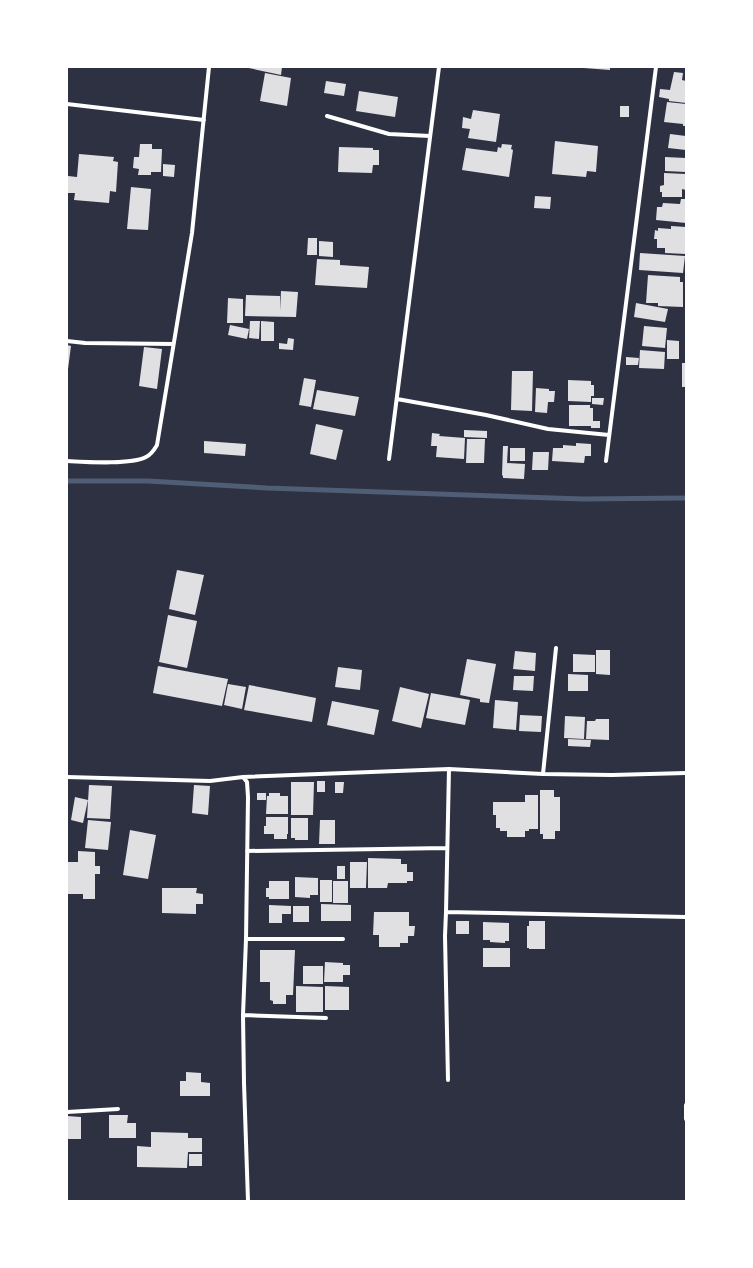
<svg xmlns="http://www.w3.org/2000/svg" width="753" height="1268" font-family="Commissioner,sans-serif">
  <rect width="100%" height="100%" fill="#2d3142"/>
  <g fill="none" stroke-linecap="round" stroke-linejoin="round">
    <path stroke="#4f5d75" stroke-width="5" d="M67,481H148L267,488L583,499L686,498"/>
  </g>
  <path fill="#e0e0e3" d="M244,67H282L281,75Z
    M584,67H610V70L584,68Z
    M674,72L683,73L682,80L686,81V103L669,101V99L659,97L660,89L670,90Z
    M265,73L291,78L287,106L260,101Z
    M326,81L346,84L344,96L324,93Z
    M359,91L398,97L395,117L356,111Z
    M667,102L686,104V126H683V124L664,122Z
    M620,106H629V117H620Z
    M473,110L500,114L496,142L468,138L470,129L462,128L463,117L471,119Z
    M670,134L686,136V150L668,148Z
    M555,141L598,146L596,172L587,171L586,177L552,174Z
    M140,144H152V149H162L161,172H151V175H138L139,169L133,168L134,157H139Z
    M502,144L512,145L511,149L513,150L509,177L462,170L466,148L497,152L498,147L501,148Z
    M339,147L373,148V150H379V165H373L372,173L338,172Z
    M79,154L114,157L113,161L118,162L116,192L110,191L109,203L74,200L75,193H67L68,176L77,177Z
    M665,157L686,158V172L665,171Z
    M163,164L175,165L174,177L163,176Z
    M664,173L686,174V190L682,189V197H662V192H660V186L664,185Z
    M131,187L151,189L148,230L127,229Z
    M535,196L551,197L550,209L534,208Z
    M681,199H686V208L685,210H686V223L656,220L657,207H662L663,203L680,204Z
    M671,226L686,227V254L665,253V248H657V239H654L655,230L658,231V228L671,229Z
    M308,238H317V255H307Z
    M319,241L333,242V257L319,256Z
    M640,253L685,256L683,273L639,270Z
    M317,259L340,260V265L369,267L367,288L315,285Z
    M648,275L680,277V282H683V307L658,306V303H646Z
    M281,291L298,292L296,317L245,316L246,295L280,296V311Z
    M228,298L243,299V323H227Z
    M636,303L668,309L665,322L634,317Z
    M250,321H260L259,339L249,338Z
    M261,321L274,322V341H261Z
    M230,325L249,329L247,339L228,335Z
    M644,326L667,328L665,348L642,346Z
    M288,338L294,339L293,350L279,349V343L287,344Z
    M667,340L679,341V359H667Z
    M67,345L71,346L68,369H67Z
    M144,347L162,349L157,389L139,386Z
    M640,350L665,352L664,369L639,368Z
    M626,357L639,358L638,365H626Z
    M682,363H686V387H682Z
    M512,371H533L532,411L511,410Z
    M304,378L316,380L311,407L299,405Z
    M568,380L591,381V385H594V396H591V402L568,401Z
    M536,388L549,389V391H555L554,402H548L547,413L535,412Z
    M317,390L359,397L355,416L313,409Z
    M592,398H604L603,405L592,404Z
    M569,405H590V408H593V421H600V428H591V426H569Z
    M316,424L343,430L336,460L310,454Z
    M464,430L487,431V438L464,437Z
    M432,433L440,434L439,436L465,438L464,459L436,457L437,446H431Z
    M467,439H485L484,463H466Z
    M204,441L246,444L245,456L204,453Z
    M576,443L591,444V456H585L584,463L552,461L553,448H563V445L576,446Z
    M503,446H508L507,463L525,464L524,479L503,478V476L502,475Z
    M510,448H525V461H510Z
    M533,452H549L548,470H532Z
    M177,570L204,575L195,615L169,609Z
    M168,615L197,621L187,668L159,662Z
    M596,650H610V675L596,674Z
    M515,651L536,653L535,671L513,669Z
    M573,654L595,655V672H573Z
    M467,659L496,664L489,703L480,702V699L460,695Z
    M158,666L228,679L222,706L153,693Z
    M338,667L362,670L360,690L335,687Z
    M568,674L588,675V691H568Z
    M514,676H534L533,691L513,690Z
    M228,684L246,687L242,709L224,705Z
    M249,685L316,698L312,722L244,710Z
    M400,687L429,694L421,728L392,721Z
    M431,693L470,700L465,725L426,718Z
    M495,700L518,702L516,730L493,728Z
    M332,701L379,710L374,735L327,725Z
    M520,715L542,716L541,732L519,731Z
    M565,716L585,717L584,739L564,738Z
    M596,719H609V740L586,739L587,721H595Z
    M568,739L591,740L590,747L568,746Z
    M317,781H325V792H317Z
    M291,782H314L313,815H291Z
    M335,782H344L343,793H335Z
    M89,785L112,786L110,819L87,818Z
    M194,785L210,786L208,815L192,813Z
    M540,790H554V797H560V831H555V839H543V834H540Z
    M257,793H266V800H257Z
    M269,793H280V796H288V814H266L267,796H269Z
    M525,795H538V829H529V831H525V837H507V831H500V828H496V815H493V802H525Z
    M75,797L88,800L83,823L71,820Z
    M266,817H288V834H287V839H274V834H264V826H266Z
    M291,818H308V840H295V838H291Z
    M88,820L111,822L108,850L85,848Z
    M320,820H335V844H319Z
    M130,830L156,835L148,879L123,875Z
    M78,851L95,852V866H100V874H95V899H83V894H67V862H78Z
    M368,858L401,859V864H407V872H413V881H407V883H388L387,888H368Z
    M350,862H367L366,888H350Z
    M337,866H345V879H337Z
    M295,877L318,878V895H310V898L295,897Z
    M320,880H332V902H320Z
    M269,881H289V899H269V897H266V888H269Z
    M333,881H348V903H333Z
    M162,888H197L196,893L203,894V904H196V914L162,913Z
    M321,904L351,905V921H321Z
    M269,905L291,906V914H282V923H269Z
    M293,906H309V922H293Z
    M374,912H409V926H415L414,936H408V943H400V947H379V935H373Z
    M456,921H469V934H456Z
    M529,921H545V949H529V948H527V926H529Z
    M483,922L509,923V941H505V943L490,942V940H483Z
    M483,948H510V967H483Z
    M260,950H295L293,995H286V1004H273V1001L270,1000V982H260Z
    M325,962L343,963V965H350V975H343V982H324Z
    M303,966H323V984H303Z
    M296,986L323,987V1012H296Z
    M325,986L349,987V1010H325Z
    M186,1072L201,1073V1082L210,1083V1096H180V1081H186Z
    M109,1115H128L127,1123H136V1138H109Z
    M67,1116L81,1117V1139H67Z
    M151,1132L188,1133V1138H202V1152H188L187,1168L137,1167V1146L151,1147Z
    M189,1154H202V1166H189Z"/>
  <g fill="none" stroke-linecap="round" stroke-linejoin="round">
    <path stroke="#fff" stroke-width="4" d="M67,104L204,120
      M327,116L389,134L430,136
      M67,341L85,343L173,344
      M397,399L486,415L548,429L609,435
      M389,459L439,67
      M67,461C86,462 131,465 146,457C152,454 154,450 157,445L192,233L209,67
      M606,461L656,67
      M449,769L446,912L686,917
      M543,774L556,648
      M67,777L210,781L243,777L247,782L248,797L246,939L243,1015L244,1083L248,1201
      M243,777L449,769L543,774L612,775L686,773
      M247,851L447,848
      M446,912L445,936L448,1080
      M246,939H343
      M243,1015L326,1018
      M686,1105V1119
      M67,1112L118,1109"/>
  </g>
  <rect width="753" height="1268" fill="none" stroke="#ffffff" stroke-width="136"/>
</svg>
